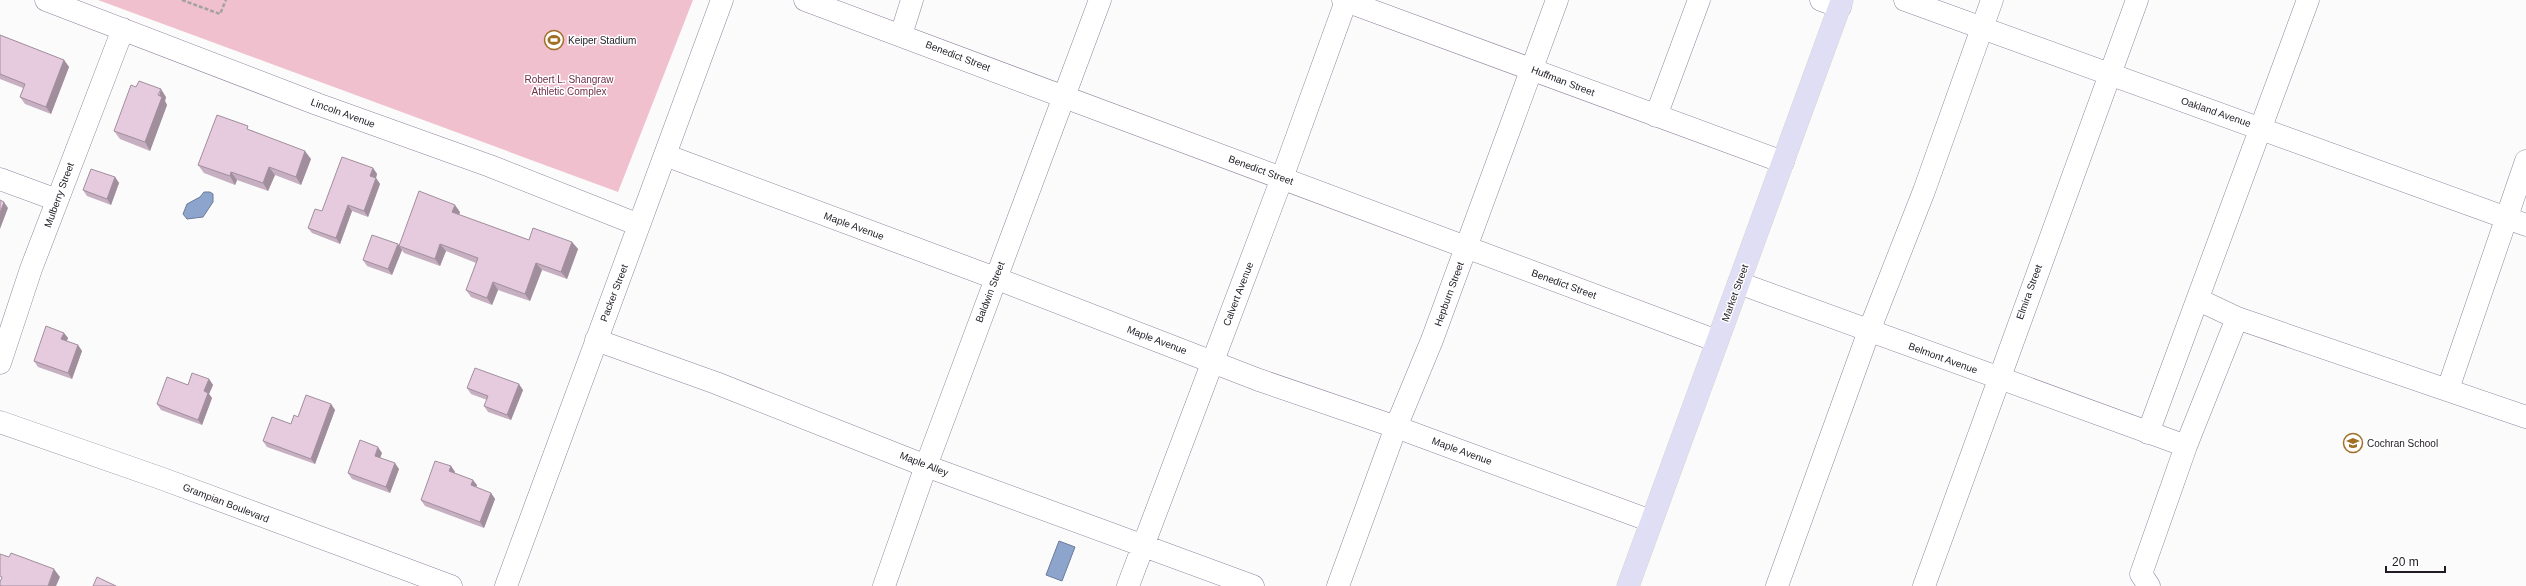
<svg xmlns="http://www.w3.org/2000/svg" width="2526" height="586" font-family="Helvetica,sans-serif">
  <rect width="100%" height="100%" fill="#fbfbfb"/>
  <path fill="#f1c0cf" d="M98,0H693L618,192Z"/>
  <path fill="#8da4cc" stroke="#6c7b99" d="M204,192H210L213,194V202L203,217L187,219L183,214L187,204L200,197Z
    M1059,541L1075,547L1062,581L1046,575Z"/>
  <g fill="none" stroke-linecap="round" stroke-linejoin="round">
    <defs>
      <path id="minor" d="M46,0L317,104L490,166L639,225
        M805,0L1717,341
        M1343,0L1783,162
        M1821,0L1840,7
        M1905,0L2526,225
        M901,35L912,0
        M1656,116L1699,0
        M665,155L995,278L1259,380L1396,427L1651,521
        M0,179L57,200
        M1739,283L2186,446
        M2199,300L2237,318L2526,417
        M596,340L716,383L926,466L1253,586
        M0,363L31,269L123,29
        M2448,389L2526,161
        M0,422L163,479L451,586
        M2148,433L2308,0
        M506,586L722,0
        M884,586L926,466L1100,0
        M1128,586L1282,178L1346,1
        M1338,586L1396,427L1432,340L1557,0
        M1777,586L1869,331L1924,191L1992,0
        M1924,586L2137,0
        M2149,586L2141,574L2186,446L2237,318"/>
      <path id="major" d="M1628,586L1842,0"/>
    </defs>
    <use href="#minor" stroke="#93859e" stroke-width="23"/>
    <use href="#major" stroke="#d7d6d7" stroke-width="23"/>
    <path stroke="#a3a1a4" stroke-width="2.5" stroke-dasharray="4 2" stroke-linecap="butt" d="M182,0L220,14L226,0"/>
    <use href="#minor" stroke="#fff" stroke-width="22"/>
    <use href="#major" stroke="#dfdef5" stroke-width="22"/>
  </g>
  <path fill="#c6afc0" d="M0,35L64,60L69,67L51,114L25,104L20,97L23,88L0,79Z
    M166,97L165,101L167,105L150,151L120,139L114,131Z
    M251,130L311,159L301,185L275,175L268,191L237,180L235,185L204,173L198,165Z
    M373,168L377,174L376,178L380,184L368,217L352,211L340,244L312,233L308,228L322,211Z
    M115,177L119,183L111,205L87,196L83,190Z
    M460,212L459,215L529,240L572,242L578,249L567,279L542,270L530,301L498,290L492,305L471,297L466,290L476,263L446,251L440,266L404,253L402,250L392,275L367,266L363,260L399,245Z
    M64,333L68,338L67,341L78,345L82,351L72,379L38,367L34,361Z
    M209,379L213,385L209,394L212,398L202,425L161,410L157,404L188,385Z
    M467,388L523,390L511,420L488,412L484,406L487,400L471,394Z
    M331,404L335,410L315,464L267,447L263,441L291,424L298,417Z
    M382,453L380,458L399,469L390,493L352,479L348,473Z
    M451,466L455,472V473L477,485L476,487L491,493L495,499L484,528L425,506L421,500Z"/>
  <path fill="#a18e9c" d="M64,60L69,67L51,114L46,107Z
    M161,89L166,97L165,101L167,105L150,151L145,142Z
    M305,151L311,159L301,185L296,177Z
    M269,167L275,175L268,191L263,183Z
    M373,168L377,174L375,181L376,178L380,184L368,217L364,211L370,176Z
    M231,172L237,180L235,185L230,176Z
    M115,177L119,183L111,205L107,199Z
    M4,202L8,208L0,229V213Z
    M348,205L352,211L340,244L336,238Z
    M455,205L460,212L457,220L452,212Z
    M572,242L578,249L567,279L561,272Z
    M398,244L402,250L392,275L388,269Z
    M440,244L446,251L440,266L435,259Z
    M536,263L542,270L530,301L525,294Z
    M493,282L498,290L492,305L487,298Z
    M64,333L68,338L65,344L61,339Z
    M78,345L82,351L72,379L68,373Z
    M209,379L213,385L209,394L212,398L202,425L198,420L204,391Z
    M519,384L523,390L511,420L507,415Z
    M331,404L335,410L315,464L311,459Z
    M378,447L382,453L379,461L375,456Z
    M395,463L399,469L390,493L386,487Z
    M451,466L455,472L453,477L449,471Z
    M473,480L477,485L475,491L471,485Z
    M491,493L495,499L484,528L480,522Z
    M54,569L60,577L56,586H48Z"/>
  <path fill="#e6cbdf" stroke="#a18e9c" d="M0,35L64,60L46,107L20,97L25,84L0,74Z
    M139,81L161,89L158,95L162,97L145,142L114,131L131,85L136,87Z
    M217,115L248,126L247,129L305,151L296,177L269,167L263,183L231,172L230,176L198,165Z
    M342,157L373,168L370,176L376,178L364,211L348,205L336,238L308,228L315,209L322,211Z
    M91,169L115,177L107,199L83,190Z
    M419,191L455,205L452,212L529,240L533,228L572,242L561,272L536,263L525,294L493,282L487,298L466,290L478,258L440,244L435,259L399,246Z
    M0,200L4,202L0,213Z
    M372,235L398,244L388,269L363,260Z
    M46,326L64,333L61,339L78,345L68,373L34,361Z
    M475,368L519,384L507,415L484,406L488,396L467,388Z
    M192,373L209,379L204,391L208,393L198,420L157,404L167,377L188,385Z
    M306,395L331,404L311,459L263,441L272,417L291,424L294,415L298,417Z
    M360,440L378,447L375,456L395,463L386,487L348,473Z
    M435,461L451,466L449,471L473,480L471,485L491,493L480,522L421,500Z
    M11,553L54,569L48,586H0V582L2,577L0,576V554L9,557Z
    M97,577L116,586H93Z"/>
  <defs>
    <symbol id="stadium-ring" viewBox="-11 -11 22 22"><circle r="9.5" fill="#fff" stroke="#a06e24" stroke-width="1.5"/><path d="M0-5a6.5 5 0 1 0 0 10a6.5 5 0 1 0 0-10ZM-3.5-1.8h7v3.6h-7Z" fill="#a06e24"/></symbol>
    <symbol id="school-ring" viewBox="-11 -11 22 22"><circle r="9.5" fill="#fff" stroke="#a06e24" stroke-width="1.5"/><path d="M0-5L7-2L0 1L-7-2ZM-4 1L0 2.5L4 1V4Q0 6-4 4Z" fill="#a06e24"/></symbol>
  </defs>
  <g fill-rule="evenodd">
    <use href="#stadium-ring" x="543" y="29" width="22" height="22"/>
    <use href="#school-ring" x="2342" y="432" width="22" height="22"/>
  </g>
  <g text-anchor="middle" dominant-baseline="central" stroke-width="3" stroke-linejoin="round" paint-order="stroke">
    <g font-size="10" fill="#1f1a23" stroke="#fff" text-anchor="start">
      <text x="568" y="40">Keiper Stadium</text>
      <text x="2367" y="443">Cochran School</text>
    </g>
    <g font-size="10" fill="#1f1a23" stroke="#fff">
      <text transform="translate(958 56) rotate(21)">Benedict Street</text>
      <text transform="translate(1563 81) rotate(21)">Huffman Street</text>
      <text transform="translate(2216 112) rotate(19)">Oakland Avenue</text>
      <text transform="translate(343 113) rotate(20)">Lincoln Avenue</text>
      <text transform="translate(1261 170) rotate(20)">Benedict Street</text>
      <text transform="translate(59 195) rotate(-70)">Mulberry Street</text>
      <text transform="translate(854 226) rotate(20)">Maple Avenue</text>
      <text transform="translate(1564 284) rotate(20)">Benedict Street</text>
      <text transform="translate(990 292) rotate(-69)">Baldwin Street</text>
      <text transform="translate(2029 292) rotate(-70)">Elmira Street</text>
      <text transform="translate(614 293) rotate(-69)">Packer Street</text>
      <text transform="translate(1735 293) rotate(-70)">Market Street</text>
      <text transform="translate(1238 294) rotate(-69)">Calvert Avenue</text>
      <text transform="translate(1449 294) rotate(-70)">Hepburn Street</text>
      <text transform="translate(1157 340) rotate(21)">Maple Avenue</text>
      <text transform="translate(1943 358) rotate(20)">Belmont Avenue</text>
      <text transform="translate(1462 451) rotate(20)">Maple Avenue</text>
      <text transform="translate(924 464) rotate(21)">Maple Alley</text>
      <text transform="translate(226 503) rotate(21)">Grampian Boulevard</text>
    </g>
    <g font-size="10" fill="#6f2f47" stroke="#fff">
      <text x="569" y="79">Robert L. Shangraw<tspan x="569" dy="12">Athletic Complex</tspan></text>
    </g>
  </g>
  <path d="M2386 566v6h59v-6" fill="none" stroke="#1f1a23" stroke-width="2"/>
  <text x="2392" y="566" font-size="12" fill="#1f1a23" stroke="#ffffff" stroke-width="3" paint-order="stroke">20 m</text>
</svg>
